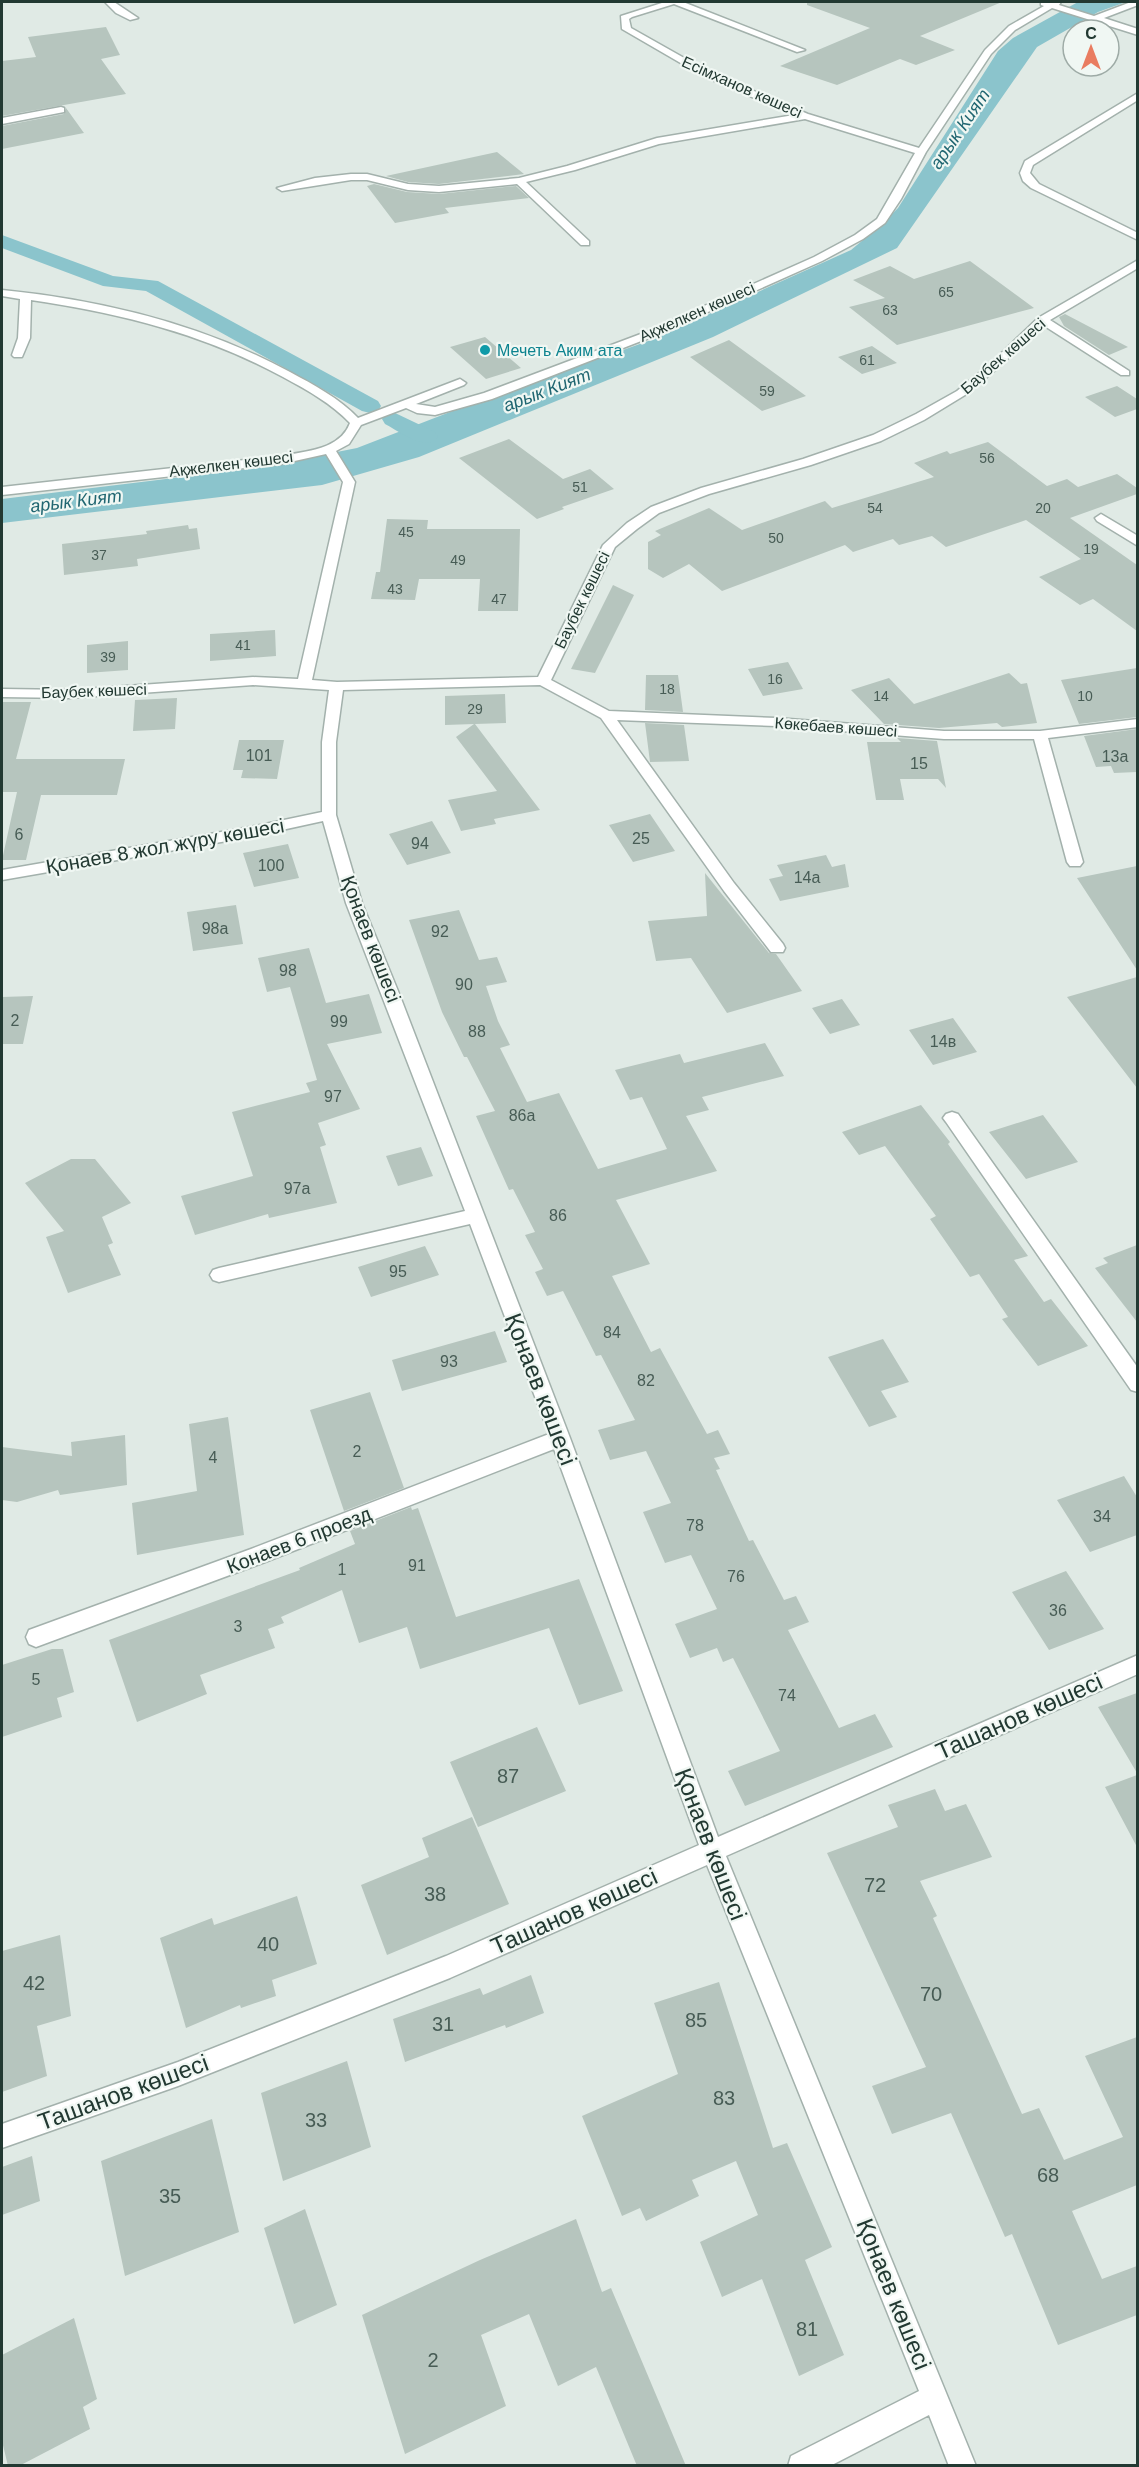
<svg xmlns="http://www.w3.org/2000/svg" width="1139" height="2467" font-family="Arial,sans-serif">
  <rect width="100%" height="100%" fill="#e0eae5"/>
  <path fill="#8bc4cc" d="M1078,2H1126L1098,12L1037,47L897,248L713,337L419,457L322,485L2,523V499L256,468L357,448L450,412L651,340L851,250L881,225L898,208L998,51L1013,38Z"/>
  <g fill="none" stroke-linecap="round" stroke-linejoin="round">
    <path fill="#8bc4cc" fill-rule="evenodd" d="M2,235L113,276L158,281L378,401L381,406L378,411L370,413L362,411L146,291L103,286L2,248Z
      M393,412L435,432L438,437L435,442C418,446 400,432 385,424L382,419L385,414Z"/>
  </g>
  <path fill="#b6c5be" d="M807,2H1002L920,36L955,50L916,65L900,59L837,85L780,66L870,28L807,5Z
    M106,27L120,55L101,59L126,94L2,116V61L36,57L28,37Z
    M66,108L84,133L2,149V126L64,114Z
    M497,152L524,174L439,184L408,182L386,176Z
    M374,184L407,192L439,194L516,186L529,198L445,208L449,213L395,223L367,186Z
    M970,261L1034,308L897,345L849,307L885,298L853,280L890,266L914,279Z
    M1065,314L1128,347L1109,355L1064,326L1059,317Z
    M485,337L521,368L486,379L450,347Z
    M729,340L806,396L762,411L690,357Z
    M872,346L897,363L862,374L838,357Z
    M1117,386L1137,399V409L1115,417L1085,397Z
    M509,439L563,479L590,469L614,489L562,507L564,509L537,519L459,458Z
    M988,442L1047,486L1067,479L1078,487L1117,474L1137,488V494L1070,518L1137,565V631L1093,599L1080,605L1039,577L1081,559L1026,520L946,547L932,536L899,545L893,539L853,552L845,545L722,591L689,564L663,578L648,569V542L661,535L655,531L709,508L742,530L825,501L832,508L934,477L914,463L947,451L950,454Z
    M387,519L428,520L427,529H520L518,611H478L480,579H419L415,600L371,599L376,572H380Z
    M188,525L189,529L197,528L200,549L137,559L138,566L64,575L62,544L147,534L146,531Z
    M613,585L634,595L595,673L571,669Z
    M275,630L276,656L210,661V634Z
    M128,641V670L87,673V645Z
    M788,662L803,689L763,696L748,669Z
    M1137,668V717L1079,724L1061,680Z
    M1009,673L1021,684L1027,683L1037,723L1002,727L997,723L939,728L884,724L851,690L889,678L914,704Z
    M646,675H678L683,712L645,710Z
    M505,694L506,723L475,724L540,810L494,819L496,824L461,831L448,800L497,791L456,737L474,724L445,725V696Z
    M177,698L175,729L133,731L135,700Z
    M2,702H31L16,759H125L117,795H41L26,860H2L17,792H2Z
    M645,723L684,725L689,761L650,762Z
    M1137,729V772L1114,773L1111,766L1096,767L1084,736Z
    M897,738L937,741L946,788L938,779H900L904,800H876L867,742H901Z
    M239,740H284L277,779L241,778L243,770H233Z
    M650,814L675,851L633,862L609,825Z
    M432,821L451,853L407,865L389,834Z
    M288,844L299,878L254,887L243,853Z
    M826,855L832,867L845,864L849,887L780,901L769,879L783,876L777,865Z
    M1137,866V970L1077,878Z
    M705,873L769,953L776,954L802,991L727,1013L691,958L656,961L648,921L707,916Z
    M236,905L243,944L193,951L187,912Z
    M459,910L479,960L497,957L507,982L486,986L498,1021L510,1045L500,1048L527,1102L559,1093L598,1169L667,1149L642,1097L630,1100L615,1070L680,1054L684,1063L765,1043L784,1076L702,1097L709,1110L686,1116L717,1171L616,1200L650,1264L612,1276L651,1352L660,1348L707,1434L718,1430L730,1454L714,1458L720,1469L716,1470L749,1541L753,1540L784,1600L796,1596L809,1622L788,1630L839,1728L875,1714L893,1747L745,1806L728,1771L780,1751L733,1658L723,1662L717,1648L690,1658L675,1624L717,1609L691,1555L665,1563L643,1512L671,1503L646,1451L610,1460L598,1430L635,1420L601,1355L596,1356L563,1291L547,1296L535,1272L543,1269L525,1235L535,1232L513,1189L509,1190L476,1116L495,1111L467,1057H464L442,1012L409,920Z
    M309,948L326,1003L369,994L382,1033L327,1044L360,1109L318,1123L326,1145L320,1147L337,1203L269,1218L268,1214L195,1235L181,1196L253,1176L232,1112L310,1092L306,1083L317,1080L290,987L267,992L258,958Z
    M1137,977V1088L1067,997Z
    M33,996L23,1044H2V997Z
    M842,999L860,1025L830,1034L812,1008Z
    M953,1018L977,1052L933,1065L909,1030Z
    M921,1105L950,1142L948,1144L1028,1256L1014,1260L1044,1302L1051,1299L1088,1346L1038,1366L1002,1319L1008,1317L979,1274L970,1277L930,1219L936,1216L885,1146L859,1155L842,1132Z
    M1043,1115L1078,1162L1026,1179L989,1132Z
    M421,1147L433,1176L398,1186L386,1156Z
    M71,1159H95L131,1203L102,1217L113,1243L108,1245L121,1275L68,1293L46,1237L64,1231L25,1183Z
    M1137,1245V1322L1095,1268L1108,1263L1103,1258Z
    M425,1246L439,1275L371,1297L358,1267Z
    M495,1331L507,1362L402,1391L392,1360Z
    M883,1339L909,1382L881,1391L897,1417L869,1427L828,1357Z
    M370,1392L404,1488L344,1511L310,1410Z
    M228,1417L244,1535L137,1555L132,1503L197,1491L189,1424Z
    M125,1435L127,1485L60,1495L58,1490L17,1502L2,1500V1447L72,1456L71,1442Z
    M1124,1476L1137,1497V1535L1090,1552L1057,1500Z
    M411,1507L412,1510L418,1508L456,1617L579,1579L623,1691L579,1705L549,1628L420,1669L407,1627L359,1643L342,1590L281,1617L284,1623L268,1629L275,1648L200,1675L207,1694L137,1722L109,1640L300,1570L299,1568L355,1544L350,1531Z
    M1066,1571L1104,1629L1049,1650L1012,1592Z
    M52,1649H63L74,1692L57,1698L62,1717L2,1737V1665Z
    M1137,1693V1773L1098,1707Z
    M537,1727L566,1791L478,1827L450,1762Z
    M1137,1775V1847L1105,1787Z
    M935,1789L945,1811L966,1804L992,1857L920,1881L937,1916L933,1918L1022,2114L1039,2108L1064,2160L1123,2137L1085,2056L1137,2037V2185L1072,2211L1102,2279L1137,2266V2315L1058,2345L1012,2234L1005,2237L951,2113L892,2134L872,2086L926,2067L827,1853L898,1827L888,1805Z
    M472,1817L509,1904L387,1955L361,1885L429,1857L422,1838Z
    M297,1896L317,1964L272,1980L276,1996L241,2008L240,2005L186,2028L160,1938L212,1918L214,1925Z
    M60,1935L71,2016L37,2026L47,2076L2,2092V1951Z
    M531,1975L544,2013L506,2028L505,2025L405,2062L393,2019L480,1988L483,1995Z
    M719,1982L773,2148L787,2143L832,2247L805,2260L844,2355L799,2376L762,2279L722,2297L700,2242L758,2215L736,2161L692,2180L699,2196L646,2221L640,2208L622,2216L582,2116L678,2074L654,2003Z
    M347,2061L371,2147L283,2181L261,2093Z
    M212,2119L239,2232L125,2276L101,2161Z
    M32,2156L40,2201L2,2215V2167Z
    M305,2209L337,2305L294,2324L264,2228Z
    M576,2219L602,2292L611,2288L686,2466H637L596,2367L558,2386L529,2314L481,2335L506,2406L405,2454L362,2315L480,2260Z
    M74,2318L97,2399L83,2407L90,2429L19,2466H8L2,2441V2355Z"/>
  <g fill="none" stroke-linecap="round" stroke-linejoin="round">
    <defs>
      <path id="minor" d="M105,2H114L138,18L130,20L116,13Z
        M665,2H683L805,50L797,52L674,4L632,17L629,19L631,28L709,72L808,114L919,148L985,50L1009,26L1044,6L1041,5V2H1061L1059,5L1094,16L1131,2H1138V5L1104,18L1138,29V35L1052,8L1015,30L991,54L926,152L901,199L885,223L863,239L822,261L654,336L492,399L435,415L417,413L406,408L361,425L349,444L336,451L355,482L312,680L337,682L538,677L603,545L627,523L651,507L701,488L803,459L873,435L916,414L957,391L991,363L1038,318L1138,260V268L1050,320L1129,371V375H1121L1043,325L999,367L965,395L924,420L881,441L811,465L709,494L659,513L637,529L615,547L551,680L609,711L776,718L944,731H1040L1138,719V727L1048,738L1083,862L1080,866H1070L1067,862L1034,739H944L776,726L617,720L734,883L783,944L785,948L783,952H771L724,891L601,718L540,685L343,690L336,742V815L362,903L400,996L570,1438L718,1837L1138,1655V1674L726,1856L976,2466H949L929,2415L830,2466H788L791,2456L919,2391L707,1865L450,1978L178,2086L2,2148V2124L178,2062L446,1956L699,1845L554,1449L265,1562L36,1647L29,1644L26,1637L29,1630L251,1549L549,1434L470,1224L219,1282L213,1280L210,1275L213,1270L219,1268L465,1211L346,903L323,821L250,837L2,880V870L250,827L322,812V742L329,690L253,685L70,698L2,697V689L70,690L253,677L298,679L343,482L326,454L281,464L2,495V487L281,456C306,451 340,450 350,423C331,403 307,390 283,377C204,334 120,313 31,300L30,338L22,357H14L12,355L18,338L20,299L2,296V290C102,300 201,324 290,372C314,385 339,398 358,418L460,379L466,383L464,385L416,404L435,407L484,393L646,332L814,257L855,235L877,219L915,153L805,119L659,144L575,170L526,182L589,241V245H581L517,184L439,192L408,190L367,180H351L282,191L277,188L315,178L351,174H367L408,184L439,186L519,178L567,166L657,138L794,115L703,76L622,29L621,16Z
        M1138,93V100L1033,165L1030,173L1039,184L1138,233V240L1031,188L1023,181L1020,173L1025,161Z
        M61,107L64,108V112L2,124V118Z
        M1101,514L1138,536V546L1097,521L1095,518Z
        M952,1112L958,1114L1138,1368V1392L1131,1390L946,1122L943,1118L946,1114Z"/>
    </defs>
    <use href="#minor" stroke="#a3b1ac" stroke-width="3"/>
    <use href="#minor" fill="#fff" fill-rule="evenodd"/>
  </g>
  <circle fill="#0f9aa8" stroke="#f0f7f3" stroke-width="2" cx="485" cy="350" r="6"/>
  <g text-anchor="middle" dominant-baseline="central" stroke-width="4.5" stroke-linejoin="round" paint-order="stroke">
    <g font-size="14" fill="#475c55">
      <text x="946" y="292">65</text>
      <text x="890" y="310">63</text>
      <text x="867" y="360">61</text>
      <text x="767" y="391">59</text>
      <text x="987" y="458">56</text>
      <text x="580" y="487">51</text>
      <text x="875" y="508">54</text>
      <text x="1043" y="508">20</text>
      <text x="406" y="532">45</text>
      <text x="776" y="538">50</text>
      <text x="1091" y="549">19</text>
      <text x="99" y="555">37</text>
      <text x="458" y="560">49</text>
      <text x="395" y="589">43</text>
      <text x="499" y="599">47</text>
      <text x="243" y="645">41</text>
      <text x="108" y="657">39</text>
      <text x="775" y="679">16</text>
      <text x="667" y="689">18</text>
      <text x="881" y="696">14</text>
      <text x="1085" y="696">10</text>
      <text x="475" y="709">29</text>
    </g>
    <g font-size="16" fill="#223932" stroke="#f0f7f3">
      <text transform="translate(742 87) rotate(24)">Есімханов көшесі</text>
      <text transform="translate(697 312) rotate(-24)">Ақжелкен көшесі</text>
      <text transform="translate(1003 356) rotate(-41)">Баубек көшесі</text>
      <text transform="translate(231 464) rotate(-7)">Ақжелкен көшесі</text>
      <text transform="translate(582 600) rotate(-64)">Баубек көшесі</text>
      <text transform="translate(94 691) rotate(-2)">Баубек көшесі</text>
      <text transform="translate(836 727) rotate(4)">Көкебаев көшесі</text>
    </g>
    <g font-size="16" fill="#0d838f" stroke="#f0f7f3" text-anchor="start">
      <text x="497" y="350">Мечеть Аким ата</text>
    </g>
    <g font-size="16" fill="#475c55">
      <text x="259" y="755">101</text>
      <text x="1115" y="756">13а</text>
      <text x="919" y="763">15</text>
      <text x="19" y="834">6</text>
      <text x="641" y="838">25</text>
      <text x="420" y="843">94</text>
      <text x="271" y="865">100</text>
      <text x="807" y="877">14а</text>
      <text x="215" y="928">98а</text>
      <text x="440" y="931">92</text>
      <text x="288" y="970">98</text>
      <text x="464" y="984">90</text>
      <text x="15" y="1020">2</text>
      <text x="339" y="1021">99</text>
      <text x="477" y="1031">88</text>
      <text x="943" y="1041">14в</text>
      <text x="333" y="1096">97</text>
      <text x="522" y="1115">86а</text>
      <text x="297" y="1188">97а</text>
      <text x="558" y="1215">86</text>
      <text x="398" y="1271">95</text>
      <text x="612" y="1332">84</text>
      <text x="449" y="1361">93</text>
      <text x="646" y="1380">82</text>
      <text x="357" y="1451">2</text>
      <text x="213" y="1457">4</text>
      <text x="1102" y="1516">34</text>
      <text x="695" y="1525">78</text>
      <text x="417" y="1565">91</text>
      <text x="342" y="1569">1</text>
      <text x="736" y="1576">76</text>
      <text x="1058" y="1610">36</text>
      <text x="238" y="1626">3</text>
      <text x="36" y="1679">5</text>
      <text x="787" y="1695">74</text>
    </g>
    <g font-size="18" font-style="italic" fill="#206671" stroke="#f0f7f3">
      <text transform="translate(960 129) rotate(-56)">арык Кият</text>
      <text transform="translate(547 390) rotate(-21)">арык Кият</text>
      <text transform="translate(76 501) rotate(-7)">арык Кият</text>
    </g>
    <g font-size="20" fill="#223932" stroke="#f0f7f3">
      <text transform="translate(165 846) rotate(-10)">Қонаев 8 жол жүру көшесі</text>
      <text transform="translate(371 939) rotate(69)">Қонаев көшесі</text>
      <text transform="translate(299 1540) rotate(-21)">Конаев 6 проезд</text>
    </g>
    <g font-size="20" fill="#475c55">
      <text x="508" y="1776">87</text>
      <text x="875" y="1885">72</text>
      <text x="435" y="1894">38</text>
      <text x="268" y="1944">40</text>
      <text x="34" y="1983">42</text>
      <text x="931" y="1994">70</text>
      <text x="696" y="2020">85</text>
      <text x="443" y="2024">31</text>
      <text x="724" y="2098">83</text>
      <text x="316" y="2120">33</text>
      <text x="1048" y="2175">68</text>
      <text x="170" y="2196">35</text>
      <text x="807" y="2329">81</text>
      <text x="433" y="2360">2</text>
    </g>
    <g font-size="24" fill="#223932" stroke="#f0f7f3">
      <text transform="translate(541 1389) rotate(69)">Қонаев көшесі</text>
      <text transform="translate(1019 1716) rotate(-24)">Ташанов көшесі</text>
      <text transform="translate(711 1844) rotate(69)">Қонаев көшесі</text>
      <text transform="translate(574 1911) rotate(-24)">Ташанов көшесі</text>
      <text transform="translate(123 2092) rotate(-20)">Ташанов көшесі</text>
      <text transform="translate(894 2294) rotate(68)">Қонаев көшесі</text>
    </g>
  </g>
  <rect width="1139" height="2467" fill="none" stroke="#223932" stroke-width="6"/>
  <g transform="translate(1091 48)"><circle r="28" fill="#f0f7f3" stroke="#9eaba6" stroke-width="1.5"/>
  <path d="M0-4.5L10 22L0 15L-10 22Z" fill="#e97c60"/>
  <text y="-9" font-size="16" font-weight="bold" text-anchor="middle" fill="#223932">С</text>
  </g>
</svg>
